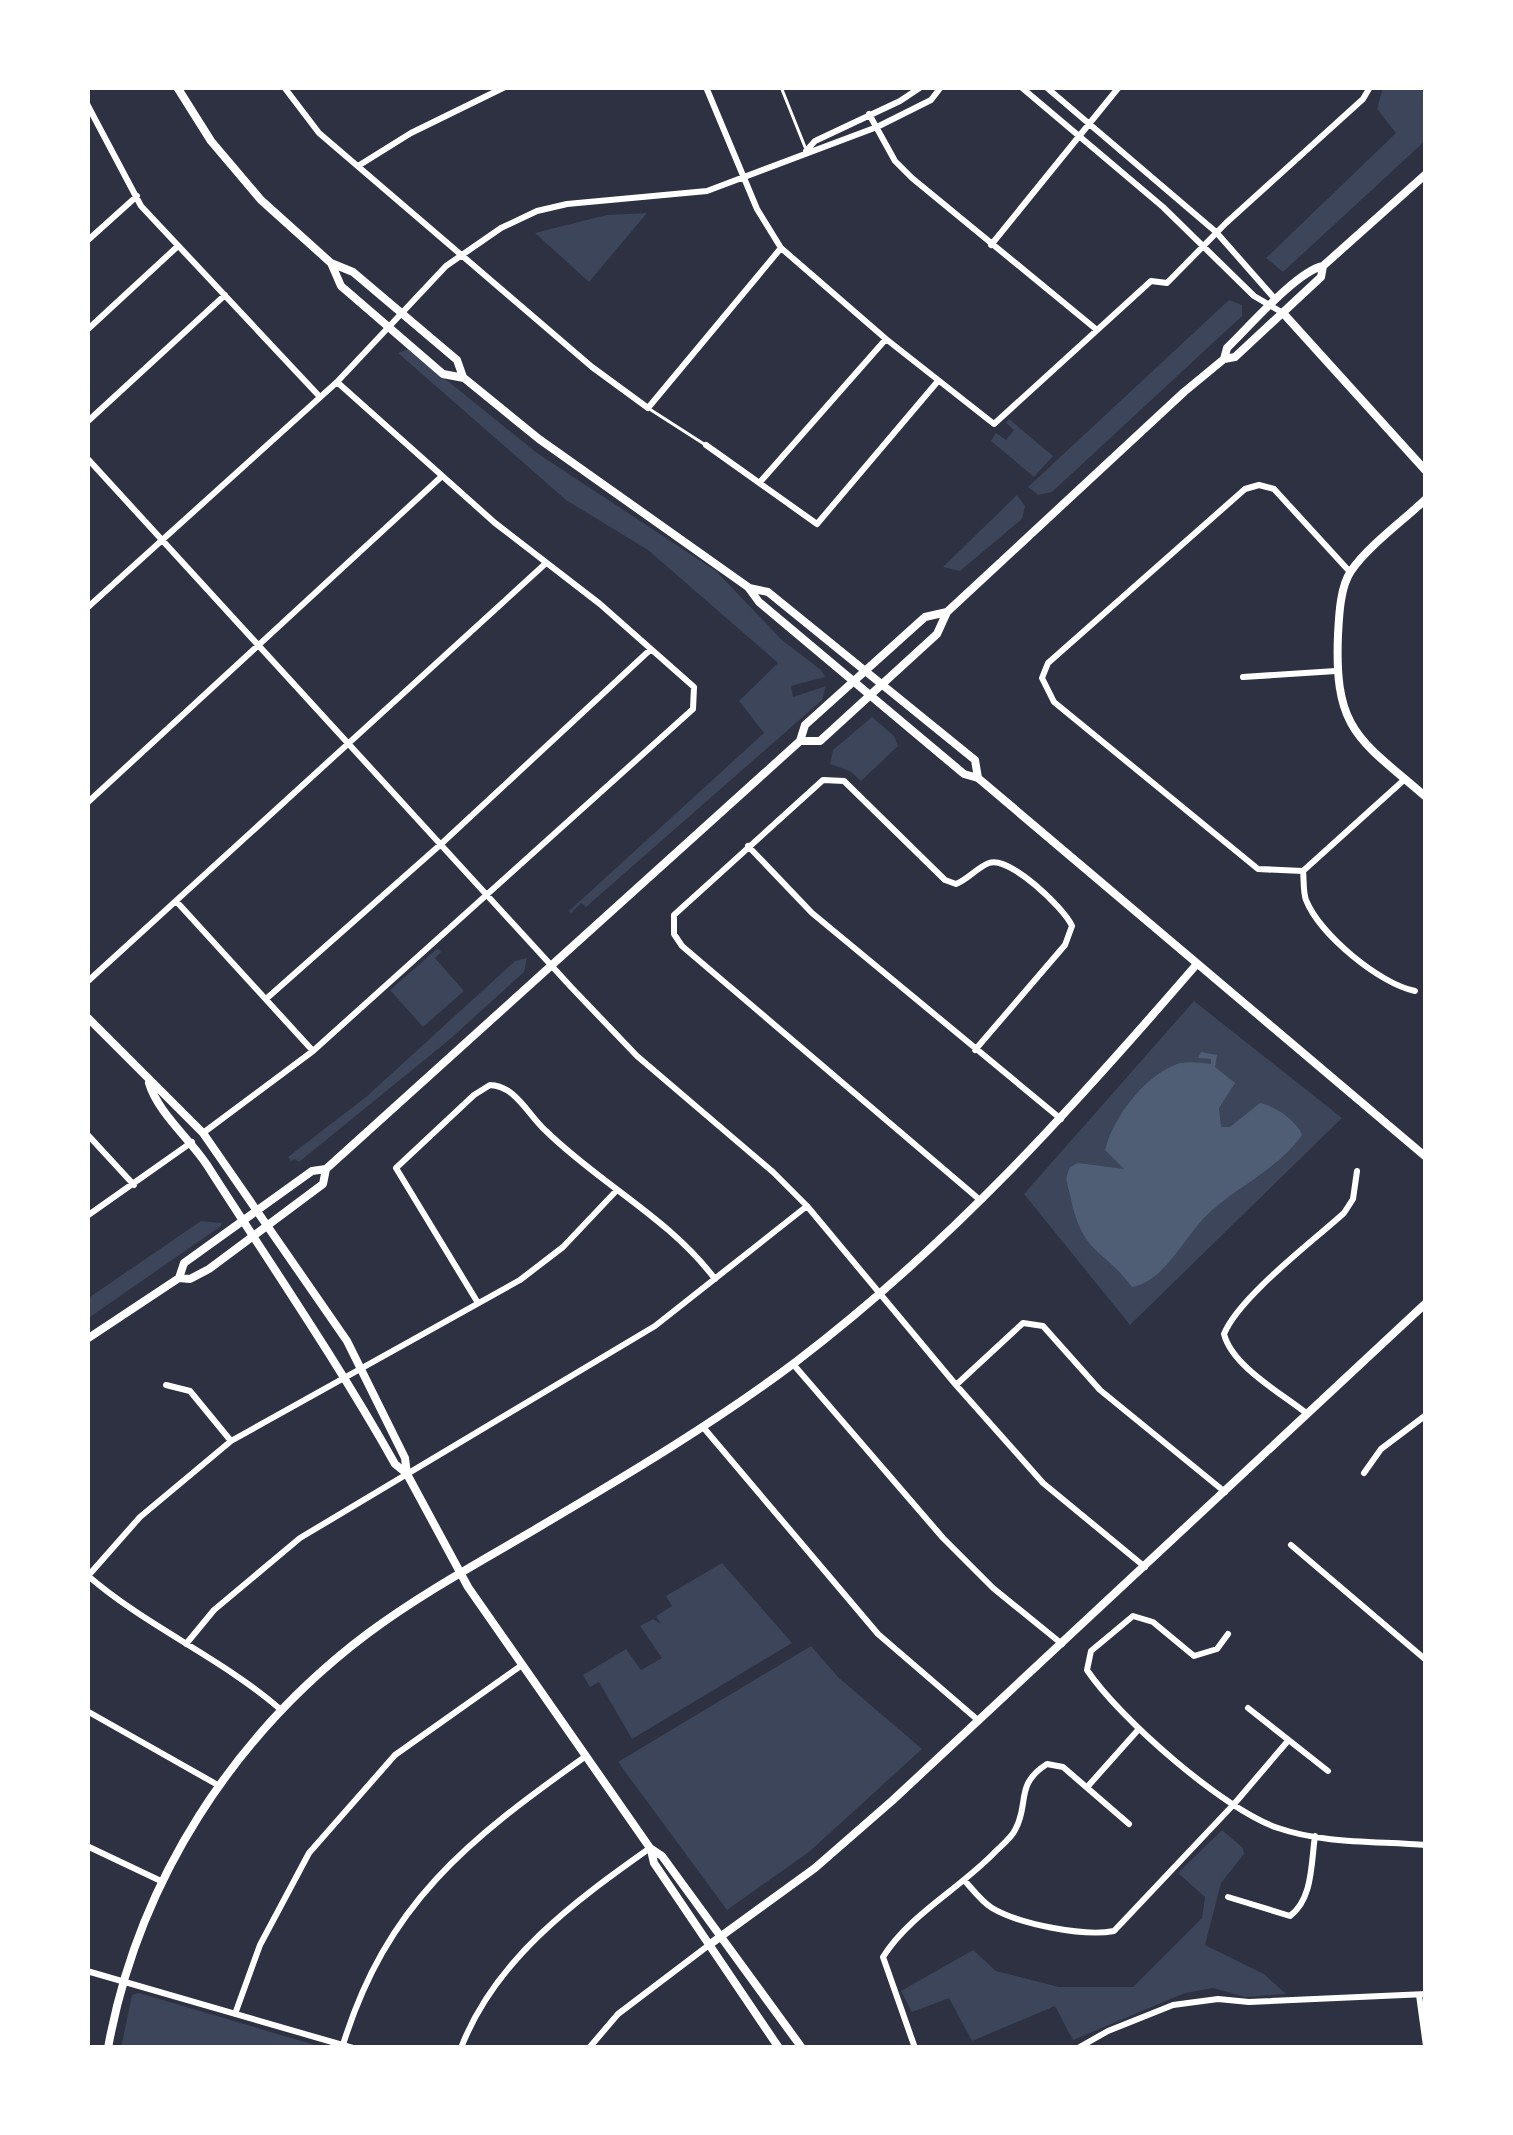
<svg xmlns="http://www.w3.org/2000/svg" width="1513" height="2135" font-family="Montserrat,sans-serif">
  <rect width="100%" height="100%" fill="#2d3142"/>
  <path fill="#3c4559" d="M1383,87H1426V140L1283,272L1266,258L1396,133L1377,109Z
    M647,213L589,282L535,233L607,215Z
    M1229,300L1242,305V316L1052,492L1038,495L1028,487Z
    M408,349L537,453L716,571L782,640L821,670L825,677L791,686L793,697L826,686L822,700L586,907L581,903L571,913L569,911L764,733L739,701L778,663L648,550L566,500L398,353Z
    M1009,419L1053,456L1034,477L991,441L996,433L1006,440L1014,430L1006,423Z
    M1017,495L1025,506L1022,519L960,571L943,567Z
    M872,717L894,736L898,746L861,781L850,771L830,764L833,750Z
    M438,948L441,952L435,958L464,991L423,1027L390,990Z
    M527,958L524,972L449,1040L299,1162L295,1159L291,1161L288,1157L366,1097L515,961Z
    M1194,1001L1342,1118L1130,1325L1024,1194Z
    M201,1221L222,1223L221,1226L87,1319V1299Z
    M722,1563L792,1643L632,1739L599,1682L590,1687L583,1675L626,1649L641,1670L662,1658L640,1626L653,1619L661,1624L656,1616L672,1606L666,1596Z
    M811,1646L839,1678L922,1749L809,1852L727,1910L618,1762Z
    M1222,1830L1243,1848L1244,1854L1221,1883L1205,1945L1264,1974L1286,1994L1245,1997L1213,1988L1185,1993L1073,2040L1055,2006L972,2041L949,1998L912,2012L901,1991L973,1950L996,1971L1059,1987H1133L1202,1918L1205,1897L1178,1873Z
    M139,1993L325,2048H121L132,1995Z"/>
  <path fill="#4f5d75" d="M1201,1052L1217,1055L1215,1067L1235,1083L1219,1108L1221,1127H1230L1260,1103C1275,1106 1296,1120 1302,1135C1277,1171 1233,1188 1204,1218C1183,1240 1163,1282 1132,1287C1101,1246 1082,1255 1070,1195C1067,1181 1064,1181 1070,1167L1078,1163L1124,1169L1105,1150C1113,1118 1142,1080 1172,1066C1184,1060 1200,1063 1211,1064V1059L1198,1058Z"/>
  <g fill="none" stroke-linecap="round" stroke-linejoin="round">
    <path stroke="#fff" stroke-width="3" d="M781,87L805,147
      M651,410L704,444"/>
    <path stroke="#fff" stroke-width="6" d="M284,87L319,133L592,367L648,408L781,248
      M706,87L757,209L781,248L886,339L994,424L1151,281L1167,283L1226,223L1363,99L1370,87
      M1021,87L1163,207L1254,296L1283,313
      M1046,87L1216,232L1275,299
      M87,104L141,206L320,397
      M869,114L895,161L912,178L1097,330
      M806,151L815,141L900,101L921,87
      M358,166L411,133L505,87
      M87,241L137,196
      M991,245L1119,87
      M87,330L178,246
      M87,422L225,295
      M706,445L817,524L938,381
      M87,458L571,987L637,1056L773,1172L807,1206L956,1385L1043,1483L1145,1567
      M761,481L886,339
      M1350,572L1274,489L1259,485L1245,489L1048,663L1042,678L1054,702L1258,869L1303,871L1405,779
      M87,608L337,382L446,266L501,228L537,211L567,204L707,191L877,127L931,100L941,87
      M1243,677L1336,671
      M87,803L441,477
      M748,846L812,913L1061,1119
      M1303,871C1304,879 1303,892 1306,900C1320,935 1380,984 1415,991
      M176,901L313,1051
      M87,982L545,564
      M266,999L440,845L651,649
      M975,1050L1065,945L1072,926C1064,908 1010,856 989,863C978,867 968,879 956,884L945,880L844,781L823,780L674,915V934L682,946L980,1200
      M203,1133L313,1051L693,709L694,687L600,604L495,523L337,382
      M87,1134L134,1185
      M87,1216L192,1142
      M478,1303L396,1168L474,1095L490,1085C516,1086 528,1115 546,1131C600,1184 669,1218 715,1279
      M793,1364L943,1538L993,1588L1062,1644
      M166,1385L190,1391L231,1441
      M956,1385L1023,1323L1043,1326L1100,1390L1225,1492
      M1306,1413C1281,1393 1232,1366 1224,1334C1239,1297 1312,1242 1344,1213L1353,1199L1357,1171
      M703,1427L878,1634L979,1721
      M1364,1473L1381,1449L1426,1415
      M1291,1545L1426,1660
      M87,1575C147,1627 220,1657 280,1709
      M88,1576L140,1517L231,1441L520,1280L563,1247L617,1190
      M1228,1634L1217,1649L1194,1656L1153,1622L1133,1616L1091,1651L1087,1670C1119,1718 1224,1810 1278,1828C1324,1844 1378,1841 1426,1845
      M186,1644L214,1610L300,1538L655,1326L807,1206
      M1248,1708L1328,1771
      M87,1711L216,1784
      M1089,1785L1138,1730
      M87,1846L163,1882
      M965,1881C973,1890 982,1902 992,1908C1019,1924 1084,1937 1114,1931L1235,1803L1287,1742
      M1228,1897L1290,1916C1313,1899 1311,1863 1315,1836
      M87,1971L353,2048
      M1419,1995L1426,2046
      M235,2014L260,1945L309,1853L395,1755L522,1665
      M342,2048C386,1903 468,1840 586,1756
      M461,2048C495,1959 575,1901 650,1848
      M589,2048L618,2014L709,1945
      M915,2048L883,1957C910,1914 961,1888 996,1851C1001,1846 1012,1837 1015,1830C1030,1804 1014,1785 1047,1764L1063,1767L1129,1824
      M1078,2048L1108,2031L1173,2005L1218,1999L1249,2002L1426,1994"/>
    <path stroke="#fff" stroke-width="8" d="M1283,313L1426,471
      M1426,499C1404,520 1368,546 1351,571C1340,587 1339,616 1338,635C1334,731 1359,739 1426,797
      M87,1017L203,1133L347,1341L405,1458L407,1474L468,1587L650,1848L662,1856L802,2048
      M149,1083C158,1113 190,1139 207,1165C271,1265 337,1361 395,1464L406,1473
      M651,1850L654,1863L779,2048
      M709,1945L815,1868L893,1800L1426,1303
      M108,2048C138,1882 233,1735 367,1634C418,1596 474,1565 529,1533C620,1479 712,1425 797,1361C950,1244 1071,1110 1196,965"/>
    <path stroke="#fff" stroke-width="8" d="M177,87L211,141L261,200L331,263L353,272L457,360L463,377
      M331,263L341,286L443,374L464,378L539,439L748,587L759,602L964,774L978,778L1426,1157
      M1224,359L1227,348C1248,328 1297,271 1323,266L1426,174
      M749,588L768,592L975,760L978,778
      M800,741H820L937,634L947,612L1184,392L1224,359L1235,357L1321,277L1323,266
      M179,1278L184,1263L312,1171L326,1169L800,741L805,725L925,617L947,612
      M87,1339L179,1278L190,1279L209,1269L323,1184L326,1169"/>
  </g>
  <rect width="1513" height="2135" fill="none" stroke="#ffffff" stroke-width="180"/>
</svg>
